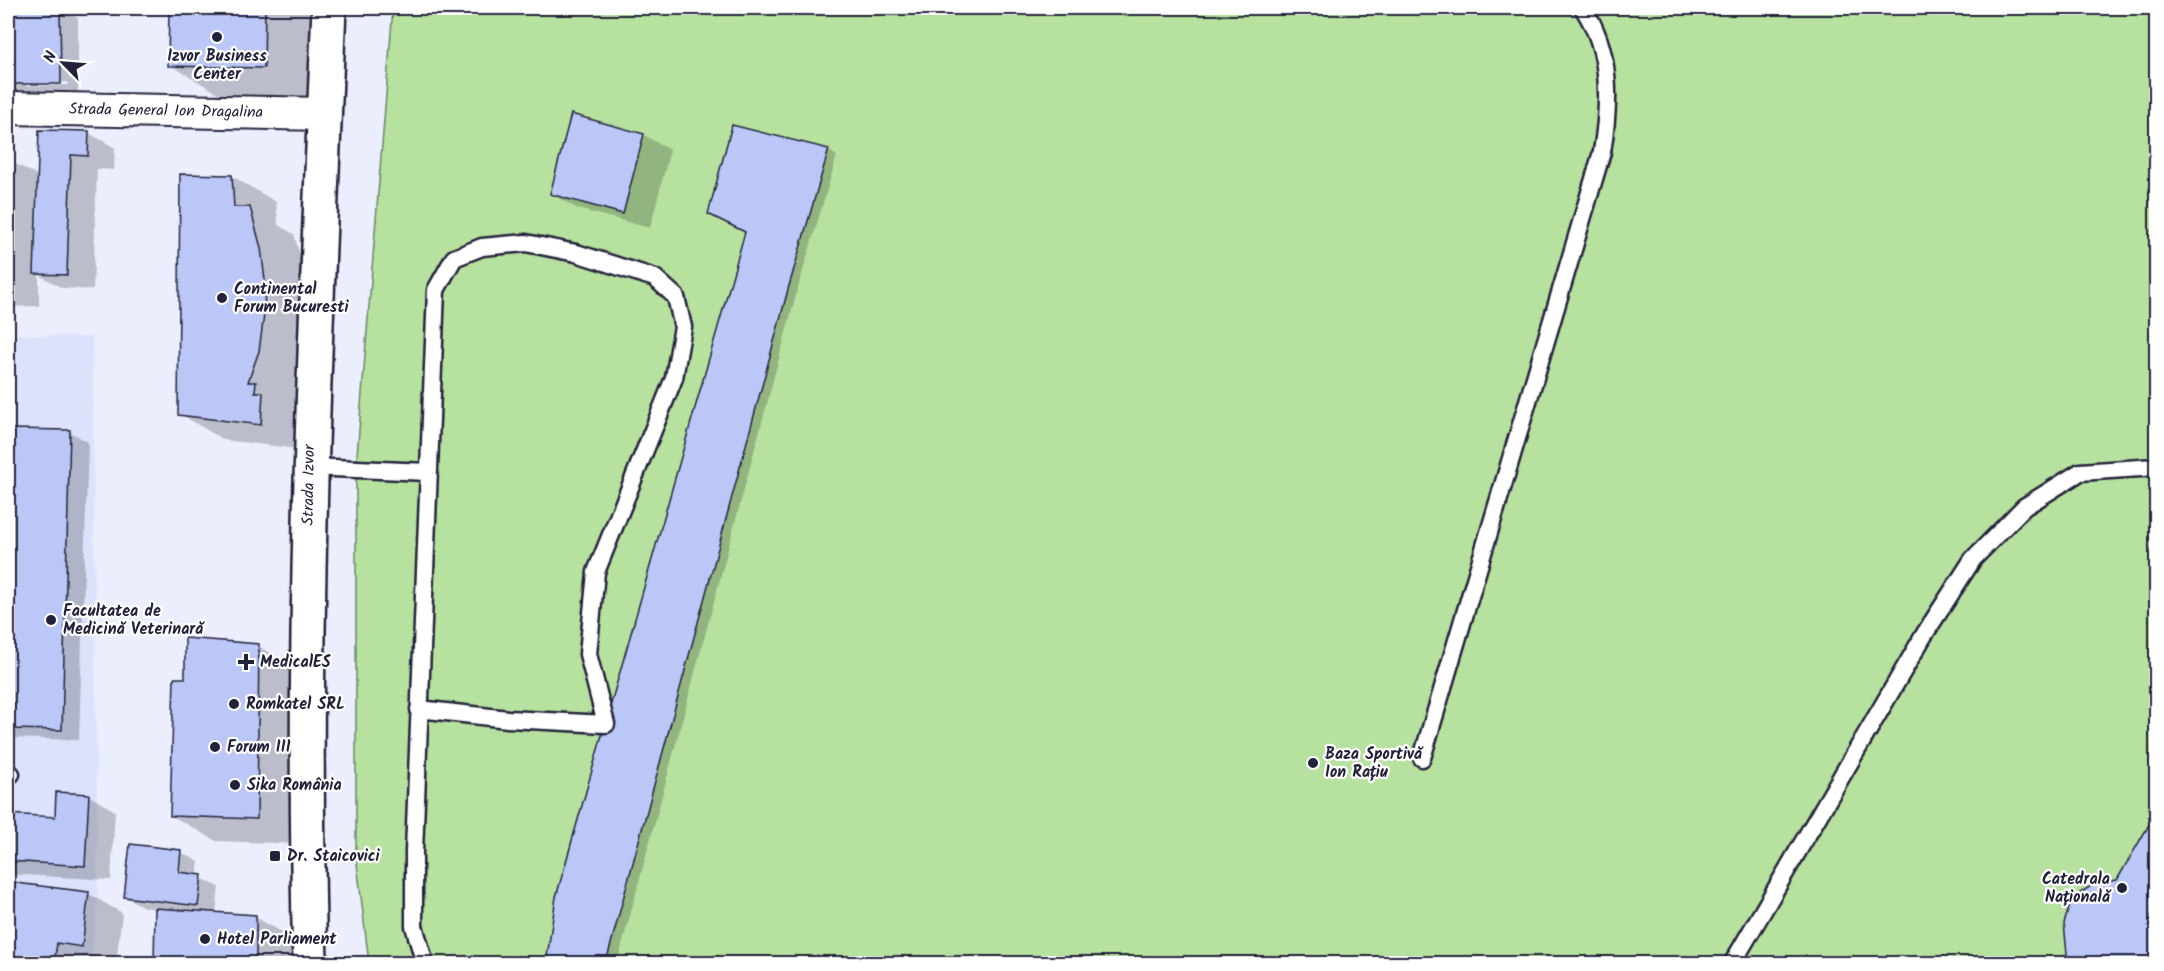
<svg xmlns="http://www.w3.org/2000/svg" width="2164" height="971" font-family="Kalam,sans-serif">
  <rect width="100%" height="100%" fill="#eaeefd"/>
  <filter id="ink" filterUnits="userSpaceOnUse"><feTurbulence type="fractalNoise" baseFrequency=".0167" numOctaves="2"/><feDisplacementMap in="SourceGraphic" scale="12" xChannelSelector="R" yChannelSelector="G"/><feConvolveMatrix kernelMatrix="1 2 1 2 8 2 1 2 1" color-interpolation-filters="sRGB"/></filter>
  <g filter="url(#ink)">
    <path fill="#dce2fb" d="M8,334L92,337L98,903L91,963L8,964Z"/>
    <path fill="#b7e19e" stroke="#6c826c" stroke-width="1.5" d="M393,8H2156V963H369L356,855V468Z"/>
    <path fill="#0003" fill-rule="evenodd" d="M8,8H60L78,18V93L28,94L22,91V94H8ZM68,82V85L26,86V83Z
      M171,8H324L322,100L228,99L170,65Z
      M572,116L644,135L670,150L650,228L578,209L551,194Z
      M733,127L829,151L837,156L797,291L617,964H550L747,232Z
      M89,133L115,148L114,170L97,169L93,290L62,288L39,275V306L8,307V160L39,176Z
      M232,176L276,202L278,225L294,234L305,275L303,377L293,405L300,409L306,450L224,440L180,414Z
      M8,430L70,432L88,442L79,740L8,738Z
      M258,646L303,672L301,844L216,841L172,816L186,679Z
      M58,794L89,796L115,811L111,880L8,874V816L56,819Z
      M2155,817L2156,964H2070L2118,882Z
      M132,846L181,852L199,862L197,876L219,887L216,914L255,917L300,942V964H155L156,909L144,907L126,897Z
      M8,884L89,894L122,913L116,964H8Z"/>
    <path fill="#bac7f7" stroke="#22223b" stroke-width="1.5" d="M8,8H60L61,84H8Z
      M169,8H265L264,68L168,66Z
      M571,114L644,134L623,214L550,194Z
      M732,125L829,149L789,286L608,955L610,964H548L547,957L556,897L745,232L708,214Z
      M39,130L89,131L88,156L71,155L67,275L34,274Z
      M8,158H10L13,292H8Z
      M180,174L232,175L234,207H250L261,248L265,280L264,315L259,351L248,382H256L255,392H263L261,425L178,415Z
      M8,429L70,430L62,730L8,729Z
      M185,638L259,644L257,819L170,816L174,678H185Z
      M56,792L89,794L85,866L8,861V814L55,817Z
      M2156,815V964H2068L2064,923L2070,905L2080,893L2094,884L2117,880L2154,816Z
      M130,844L181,850L179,872L202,875L198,906L124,897Z
      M8,882L89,892L82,947L57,943L54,964H8Z
      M155,908L256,915V964H154Z"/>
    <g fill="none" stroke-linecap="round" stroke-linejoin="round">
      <defs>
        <path id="service" d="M309,467L428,472
          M419,709L508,719L606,724L588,654L596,572L674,378L683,327L676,297L655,278L576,253L526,243L482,247L454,258L436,290L414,852V926L425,964
          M1422,758L1602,152C1610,103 1612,51 1583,8
          M8,773L11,774
          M1732,964L1924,635L1973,559L2024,507L2080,472L2156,467"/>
        <path id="minor" d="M8,108L325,114"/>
        <path id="secondary" d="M310,964C301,644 315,326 329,8"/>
      </defs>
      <use href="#service" stroke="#22223b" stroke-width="21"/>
      <use href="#minor" stroke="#22223b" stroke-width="36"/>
      <use href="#secondary" stroke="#22223b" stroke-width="38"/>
      <use href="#service" stroke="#fff" stroke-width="16"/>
      <use href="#minor" stroke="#fff" stroke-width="32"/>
      <use href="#secondary" stroke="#fff" stroke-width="33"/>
    </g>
  </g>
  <g fill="#22223b" stroke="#fff" stroke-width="2">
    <circle cx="217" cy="37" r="6"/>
    <circle cx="222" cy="298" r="6"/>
    <circle cx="51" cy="620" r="6"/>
    <path d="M243 653h6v6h6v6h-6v6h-6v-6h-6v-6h6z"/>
    <circle cx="234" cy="704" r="6"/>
    <circle cx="215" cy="747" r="6"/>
    <circle cx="1313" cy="763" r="6"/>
    <circle cx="235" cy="785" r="6"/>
    <rect x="269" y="850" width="12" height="12" rx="3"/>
    <circle cx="2122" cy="888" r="6"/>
    <circle cx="205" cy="939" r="6"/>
  </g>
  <g text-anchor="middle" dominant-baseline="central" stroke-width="4.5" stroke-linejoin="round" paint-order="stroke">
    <g font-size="16" font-weight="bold" fill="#22223b" stroke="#fff" text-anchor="start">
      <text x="217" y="56" text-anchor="middle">Izvor Business<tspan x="217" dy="18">Center</tspan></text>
      <text x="234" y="289">Continental<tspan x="234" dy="18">Forum Bucuresti</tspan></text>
      <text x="63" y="611">Facultatea de<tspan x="63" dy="18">Medicină Veterinară</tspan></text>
      <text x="260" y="662">MedicalES</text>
      <text x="246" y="704">Romkatel SRL</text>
      <text x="227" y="747">Forum III</text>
      <text x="1325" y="754">Baza Sportivă<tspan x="1325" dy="18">Ion Rațiu</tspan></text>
      <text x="247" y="785">Sika România</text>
      <text x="287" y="856">Dr. Staicovici</text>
      <text x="2110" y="879" text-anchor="end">Catedrala<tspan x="2110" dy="18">Națională</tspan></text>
      <text x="217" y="939">Hotel Parliament</text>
    </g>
    <g font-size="16" fill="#22223b" stroke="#fff">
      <text transform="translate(166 111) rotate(1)">Strada General Ion Dragalina</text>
      <text transform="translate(309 485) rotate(-89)">Strada Izvor</text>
    </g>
  </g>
  <rect width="2164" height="971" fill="none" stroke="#fff" stroke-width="30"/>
  <rect x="15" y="15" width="2134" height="941" fill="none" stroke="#22223b" stroke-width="2" filter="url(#ink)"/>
  <g transform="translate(63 63) rotate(295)" stroke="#ffffff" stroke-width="4.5" paint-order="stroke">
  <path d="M0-4.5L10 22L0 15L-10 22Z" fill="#22223b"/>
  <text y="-9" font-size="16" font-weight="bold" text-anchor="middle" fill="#22223b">N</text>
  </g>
</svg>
